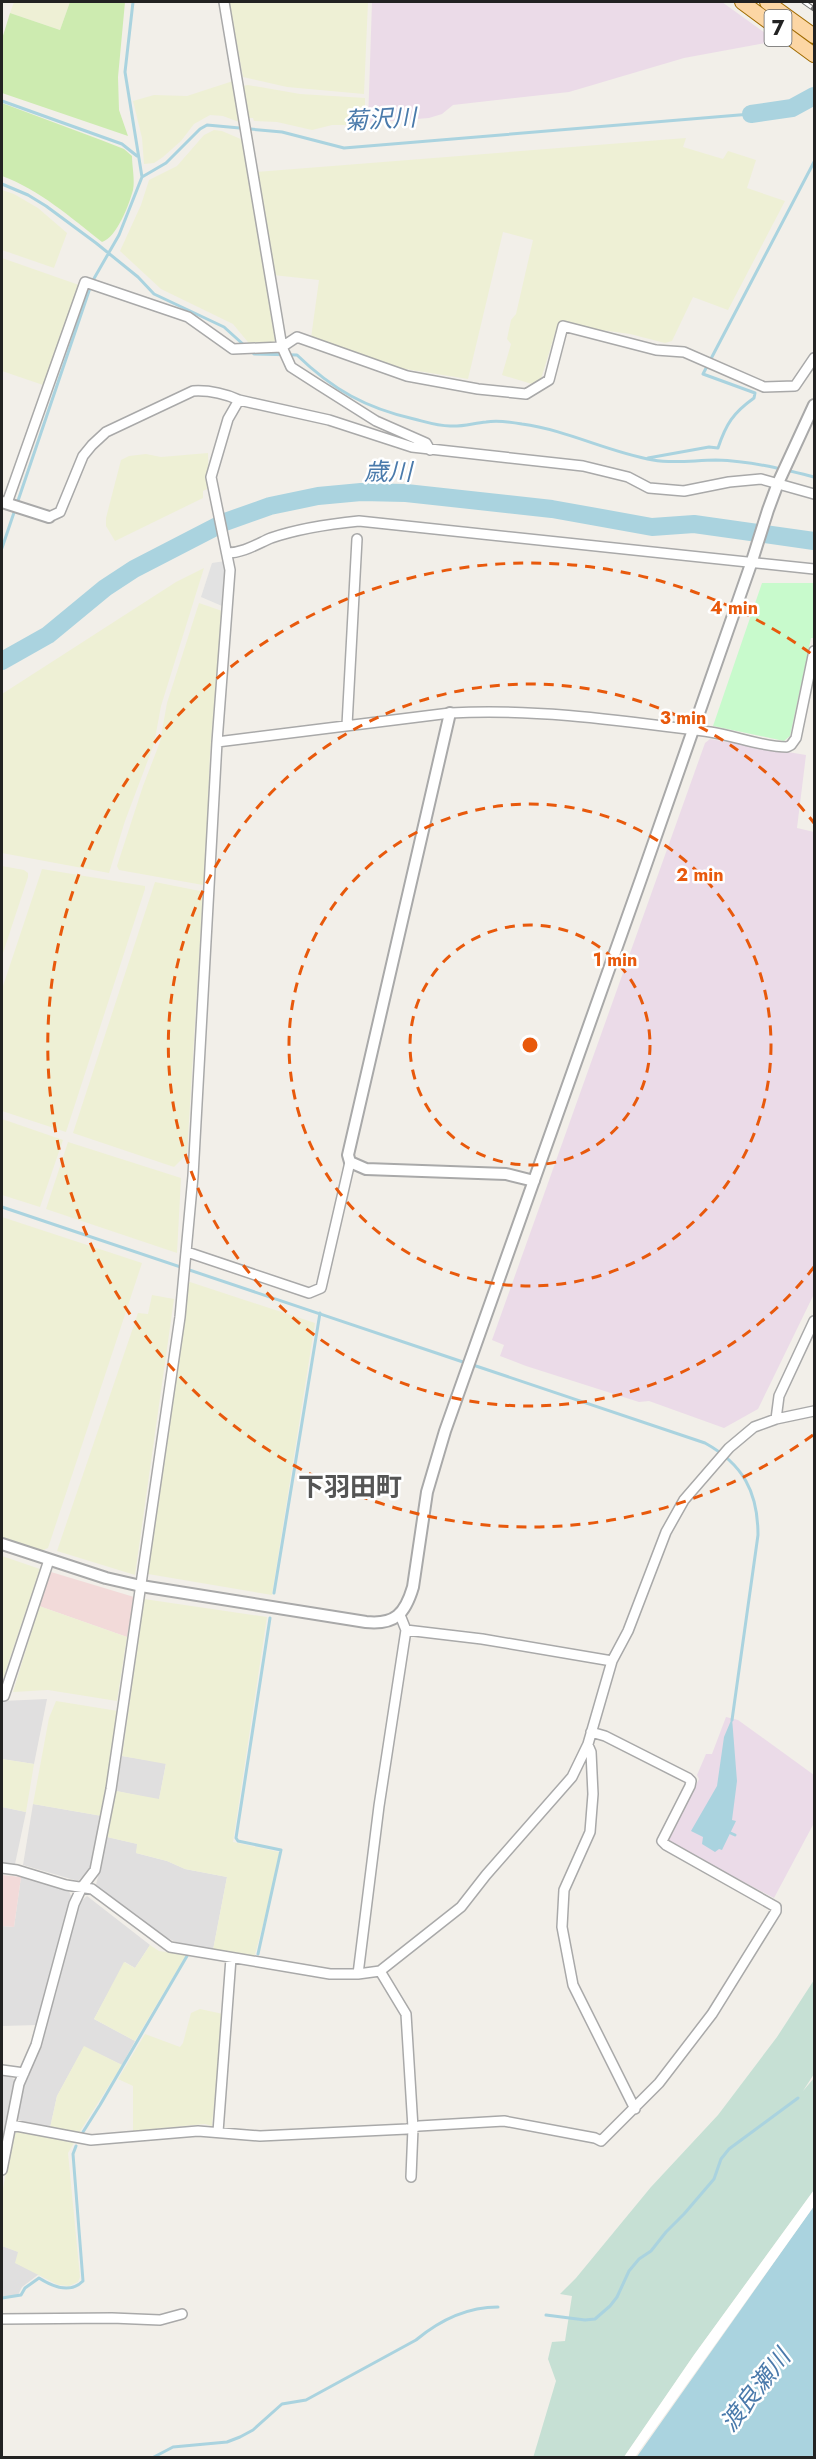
<svg xmlns="http://www.w3.org/2000/svg" width="816" height="2459" font-family="Jost,'Noto Sans JP',sans-serif">
  <rect width="100%" height="100%" fill="#f2efe9"/>
  <path fill="#e0dfdf" d="M47,1699L34,1764L2,1759V1701Z
    M122,1756L166,1763L159,1800L116,1791Z
    M33,1804L102,1816L90,1870L78,1881L23,1865Z
    M2,1807L26,1812L15,1864L2,1863Z
    M107,1837L138,1844L136,1853L167,1861L185,1869L227,1877L213,1950L176,1942L165,1937L143,1923L96,1885Z
    M21,1877L59,1886L69,1891L71,1896L51,1980L38,2025L2,2026V1926L14,1927Z
    M87,1896L150,1945L135,1968L125,1962L94,2019L135,2041L122,2065L84,2047L57,2096L50,2128L18,2120L16,2118L24,2082L32,2066L56,1994L78,1904Z
    M2,2073L14,2079L16,2083L2,2149Z
    M2,2246L19,2252L16,2263L39,2274L22,2287L18,2295L2,2297Z"/>
  <path fill="#f2dad9" d="M51,1572L134,1597L127,1637L39,1606Z
    M2,1875L21,1877L14,1927L2,1926Z"/>
  <path fill="#ebdbe8" d="M372,2H722L776,41L684,58L569,92L453,105L442,114L429,118L368,123Z
    M710,739L806,755L797,828L814,832V1294L758,1409L724,1428L649,1401L639,1402L526,1366L500,1356L504,1345L492,1340L705,743Z
    M726,1717L738,1720L814,1775V1823L774,1898L670,1843L668,1838L699,1779L697,1775L706,1754H712Z"/>
  <path fill="#eef0d5" d="M14,2H70L60,30L10,13Z
    M229,2H368L364,94L287,87L243,77Z
    M233,81L239,122L223,116L210,115L194,124L181,141L163,157L154,163L144,164L142,138L133,101L154,95L187,96Z
    M248,85L300,94L365,98V125H332L312,130L277,122L254,121L253,118H248L242,86Z
    M214,130L222,131L243,140L275,341L271,343L252,347L233,324L161,289L120,251L141,205L149,180L177,166L204,135Z
    M686,138L683,147L723,159L728,151L756,160L747,188L785,201L728,310L693,297L672,341L665,343L630,334L558,324L541,379L532,384L502,375L511,344L507,339L511,320L516,314L533,240L503,232L468,379L399,368L311,338L319,280L273,275L256,172Z
    M2,190L14,194L38,208L67,233L54,268L2,250Z
    M2,258L79,285L80,288L46,386L2,371Z
    M208,453L209,488L203,491V498L115,541L106,526V518L121,460L129,456L146,454L161,457Z
    M204,568L161,706L154,744L125,821L109,873L2,853V694L176,582Z
    M199,603L222,611L210,754L205,882L203,885L119,870L117,866L143,786L160,742L167,703Z
    M2,866L24,870L28,873V877L2,956Z
    M42,869L145,886V889L66,1132L2,1111V989Z
    M155,882L200,891L203,893L187,1154L174,1167L73,1133Z
    M2,1119L63,1140L40,1207L2,1195Z
    M68,1142L181,1178L177,1253L46,1209Z
    M2,1217L142,1263L48,1548L41,1551L2,1538Z
    M190,1282L315,1323L272,1595L148,1574L187,1284Z
    M152,1295L174,1299L135,1575L57,1551L138,1313L148,1314Z
    M2,1556L40,1569L2,1682Z
    M144,1599L267,1617L233,1842L279,1852L271,1895L254,1958L213,1950L227,1877L185,1869L167,1861L136,1853L137,1844L107,1837L116,1791L159,1799L166,1764L122,1756Z
    M39,1606L127,1637L117,1701L48,1690L13,1692Z
    M56,1701L118,1711L102,1816L33,1804L49,1718Z
    M2,1759L34,1764L26,1812L2,1807Z
    M150,1945L159,1951L186,1955L135,2041L94,2019L124,1962L135,1968Z
    M200,2009L223,2014L212,2126L205,2124L133,2131V2086L118,2079L145,2034L180,2047L183,2043L191,2013Z
    M84,2046L122,2065L79,2133L50,2128L57,2096Z
    M19,2131L74,2143L68,2153L80,2277L78,2282L69,2286L58,2285L15,2263L18,2252L2,2246V2194L13,2135Z"/>
  <path fill="#cdebb0" d="M70,2H125L118,77L119,110L128,136L2,93V39L10,13L60,30Z
    M2,103L101,140L124,149L132,156C132,166 135,180 133,190C129,205 117,237 102,242C70,217 40,190 2,176Z"/>
  <path fill="#c6e0d4" d="M814,1980V2074L803,2091L814,2078V2190L694,2355L624,2457L533,2458L556,2381L548,2359L552,2342L565,2341L572,2296L560,2294L576,2278L651,2187L718,2115L777,2037Z"/>
  <path fill="#c8facc" d="M762,583H814V638H811L790,736L784,741L713,726Z"/>
  <path fill="#e2e2e2" d="M225,561L222,606L201,597L212,563Z"/>
  <path fill="#aad3df" d="M732,1718L737,1781L732,1820L736,1821L722,1850L719,1849L715,1852L702,1844L703,1837L691,1831L717,1786L724,1737Z
    M814,2206V2457L636,2458Z"/>
  <path fill="#fff" d="M814,2190V2206L635,2457H624L694,2355Z"/>
  <g fill="none" stroke-linecap="round" stroke-linejoin="round">
    <path stroke="#aad3df" stroke-width="3" d="M133,2L125,72L142,177L166,163L200,129L207,125L282,132L344,148L751,114
      M2,101L122,144L137,156
      M2,184L28,195L46,206L96,243L138,277L154,294L224,327L245,346
      M250,350L254,354L297,355C333,390 366,408 414,419C426,422 438,426 450,426C462,427 474,423 486,422C497,420 511,422 522,424C567,430 608,452 653,460C674,464 695,460 716,460C751,461 782,469 814,477
      M648,458L709,447L718,448C726,424 733,413 754,398L755,393L703,374L814,162
      M2,548L92,282L119,235L142,177
      M2,1207L466,1363
      M473,1365L705,1443C743,1464 758,1492 758,1535L732,1720
      M274,1593L320,1313
      M726,1831L735,1835
      M258,1954L281,1850L238,1841L236,1838L270,1618
      M83,2132L100,2105L187,1956
      M2,2298L21,2295L25,2288L39,2278C53,2287 70,2294 83,2281L73,2154L76,2146
      M546,2315L585,2320L595,2319L610,2306L617,2297L629,2271L639,2259L651,2251L666,2232L684,2214L714,2179L721,2159L729,2149L798,2098
      M152,2458L173,2447L227,2442L240,2437L253,2430L282,2404L306,2400L416,2340C440,2320 466,2307 498,2307"/>
    <path stroke="#aad3df" stroke-width="18" d="M751,114L792,108L814,96
      M2,661L48,635L105,588L134,569L225,522L270,506L318,496L361,492L406,493L552,509L652,527L694,524L814,541"/>
    <defs>
      <path id="minor" d="M430,450L426,443L376,421L319,385L291,367L282,347L297,337L407,376L478,389L526,394L549,380L563,326L656,350L684,352L764,387L795,386L814,358
        M7,503L85,282L188,317L233,349L282,347L224,2
        M49,517L60,512L83,456L92,445L106,432L193,391C210,390 223,393 239,400
        M227,553C243,553 257,544 271,538C300,528 329,524 359,521L814,569
        M347,725L357,539
        M217,742L230,570L211,477L228,419L239,400L329,420L412,447L583,466L628,477L649,488L684,491L729,482L761,479L814,494
        M187,1252L309,1293L321,1288L350,1162
        M776,1419L779,1396L814,1321
        M406,1630L482,1639L612,1661
        M4,1696L49,1560
        M588,1745L591,1752L593,1794L590,1832L564,1890L562,1927L573,1985L635,2109
        M2,1868L17,1870L66,1885L92,1889L170,1947L330,1974H358L380,1971L461,1907L486,1875L572,1777L588,1744L612,1661L628,1631L666,1532L684,1500L729,1448L754,1427L776,1419L814,1411
        M380,1971L406,2014L413,2128L411,2177
        M358,1974L379,1806L406,1630L400,1615
        M2,2070L24,2073
        M11,2125L91,2140L198,2131L260,2136L407,2129L419,2126L504,2121L595,2138L601,2141L659,2083L712,2014L776,1911V1907L666,1845L662,1841L690,1786L691,1781L688,1778L605,1736L591,1732
        M218,2132L231,1958
        M2,2170L19,2084L36,2045L74,1904L82,1887L95,1870L111,1789L180,1317L193,1176L217,742L450,713C537,708 624,721 710,732C736,736 762,747 787,747L791,745L796,738L814,651
        M2,2319L112,2318L160,2320L182,2314"/>
      <path id="tertiary" d="M2,502L49,517
        M450,713L348,1155L350,1162L366,1169L506,1174L534,1181
        M2,1544L106,1578L141,1586L366,1622C395,1625 405,1614 413,1587L427,1492L445,1431L641,879L751,564L768,510L778,483L814,405"/>
      <path id="primary" d="M742,2L814,55
        M767,2L814,36"/>
    </defs>
    <use href="#minor" stroke="#a9a9a9" stroke-width="12"/>
    <use href="#tertiary" stroke="#a9a9a9" stroke-width="14"/>
    <use href="#primary" stroke="#a06b00" stroke-width="16"/>
    <use href="#minor" stroke="#fff" stroke-width="9"/>
    <use href="#tertiary" stroke="#fff" stroke-width="10"/>
    <use href="#primary" stroke="#fcd6a4" stroke-width="14"/>
    <defs>
      <path id="rail" d="M804,2L814,9"/>
    </defs>
    <use href="#rail" stroke="#707070" stroke-width="5"/>
    <use href="#rail" stroke="#fff" stroke-width="3" stroke-dasharray="9" stroke-linecap="butt"/>
  </g>
  <g fill="none" stroke="#e8590c" stroke-width="3" stroke-dasharray="10 8">
    <circle cx="530" cy="1045" r="120"/>
    <circle cx="530" cy="1045" r="241"/>
    <path d="M814 1267A361 361 0 1 1 814 823"/>
    <path d="M813 1435A482 482 0 1 1 813 655"/>
  </g>
  <g text-anchor="middle" dominant-baseline="central" stroke-width="5" stroke-linejoin="round" paint-order="stroke">
    <rect fill="#fff" stroke="#646464" stroke-width="1.5" x="764.5" y="10" width="27" height="36" rx="4.5"/>
    <g font-size="21" font-weight="bold" fill="#222">
      <text x="778" y="28">7</text>
    </g>
    <g font-size="24" font-style="italic" fill="#4a7aab" stroke="#fff">
      <text transform="translate(380 119) rotate(-3)">菊沢川</text>
      <text x="388" y="471">歳川</text>
      <text transform="translate(755 2390) rotate(-52)">渡良瀬川</text>
    </g>
    <g font-size="26" font-weight="bold" fill="#555" stroke="#fff">
      <text x="350" y="1487">下羽田町</text>
    </g>
  </g>
  <circle cx="530" cy="1045" r="9" fill="#e8590c" stroke="#fff" stroke-width="3"/>
  <g font-size="18" text-anchor="middle" font-weight="bold" fill="#e8590c" stroke="#fff" stroke-width="5" stroke-linejoin="round" paint-order="stroke">
    <text x="734" y="614">4 min</text>
    <text x="683" y="724">3 min</text>
    <text x="700" y="881">2 min</text>
    <text x="615" y="966">1 min</text>
  </g>
  <rect width="816" height="2459" fill="none" stroke="#222222" stroke-width="6"/>
</svg>
